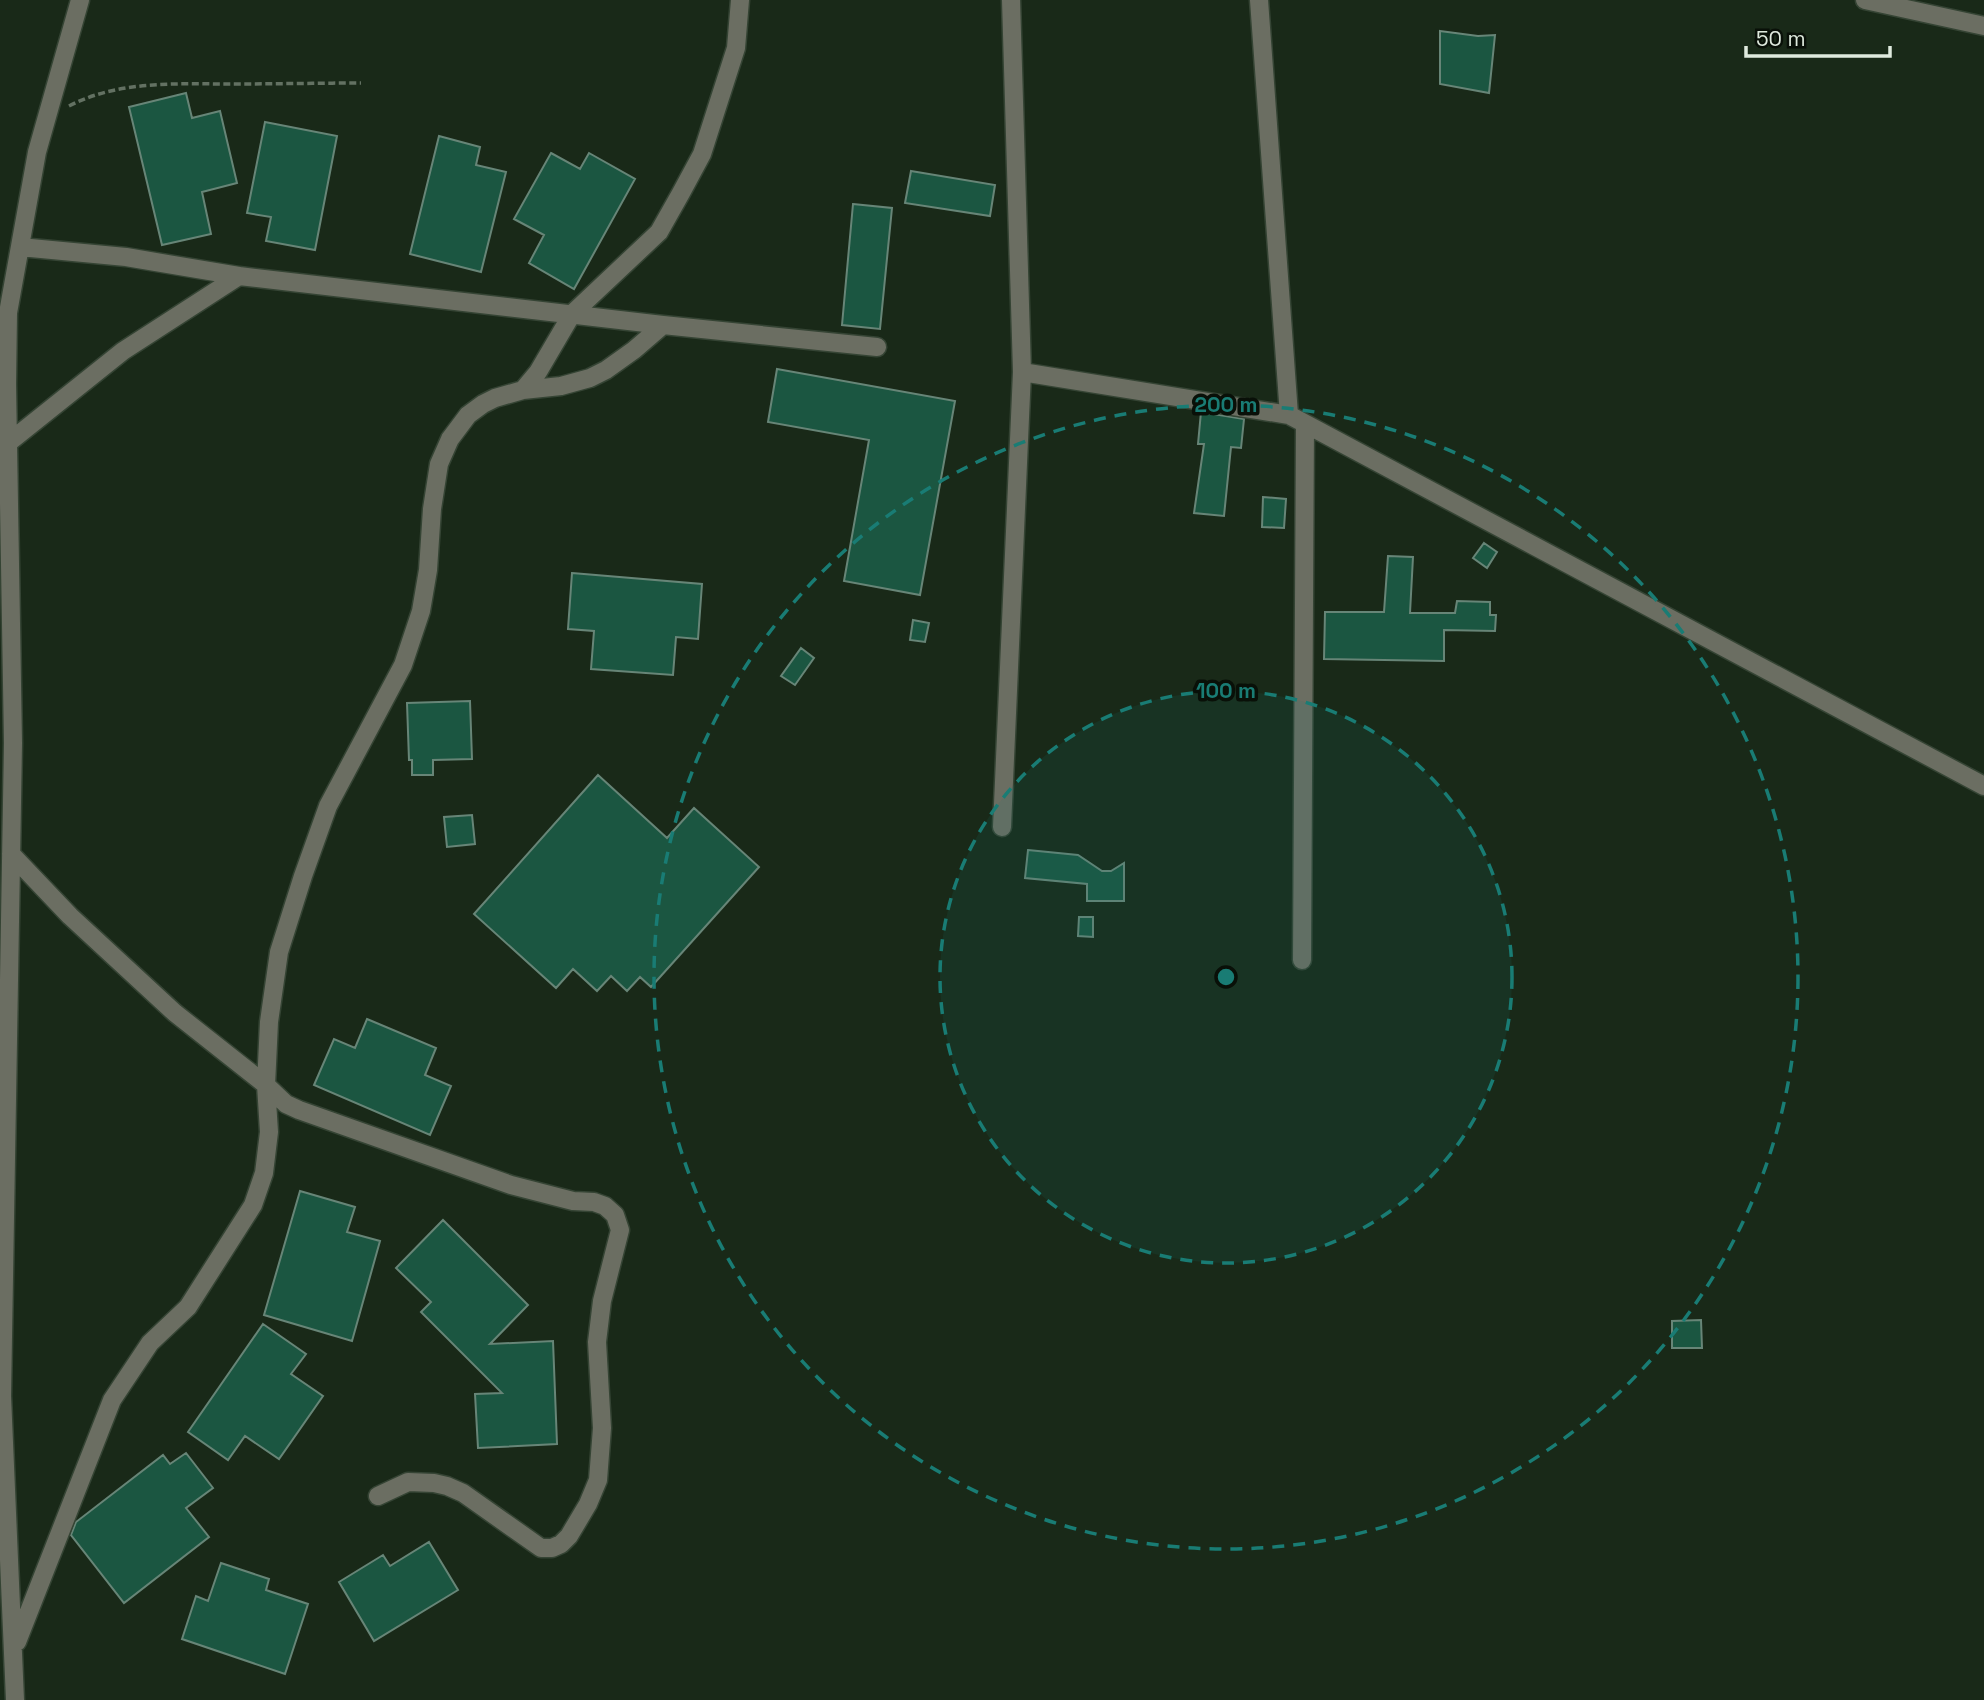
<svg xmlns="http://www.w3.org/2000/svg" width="1984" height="1700" font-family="'Space Grotesk',sans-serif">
  <rect width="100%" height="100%" fill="#192918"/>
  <path fill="#1b5641" stroke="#678577" stroke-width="2" d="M1440,31L1478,36L1495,35L1489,93L1440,84Z
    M186,93L192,118L220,111L237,183L202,192L211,234L162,245L129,107Z
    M265,122L337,136L315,250L266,241L271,217L247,213Z
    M439,136L480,147L476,165L506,172L481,272L410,254Z
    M551,153L580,169L589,153L635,179L574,289L529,263L544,235L514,219Z
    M911,171L995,185L990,216L905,203Z
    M853,204L892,208L880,329L842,325Z
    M777,369L955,401L920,595L844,581L869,440L768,422Z
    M1201,412L1244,419L1241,448L1231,447L1224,516L1194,513L1204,444H1198Z
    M1263,497L1286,499L1284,528L1262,527Z
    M1484,543L1497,552L1487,568L1473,558Z
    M1388,556L1413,557L1410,613H1455L1457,601L1490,602V615H1496L1495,631L1444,630V661L1324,659L1325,612H1384Z
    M572,573L702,584L698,639L676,637L673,675L591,669L594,631L568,629Z
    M913,620L929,623L925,642L910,640Z
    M801,648L814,658L795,685L781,676Z
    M470,701L472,759L433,760V775H412V760H409L407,703Z
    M598,775L667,838L694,808L759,867L651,987L640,977L627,991L611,976L597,991L573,969L556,988L474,914Z
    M472,815L475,844L447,847L444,817Z
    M1028,850L1078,855L1102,871H1111L1124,863V901H1087V884L1025,878Z
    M1079,917H1093V937L1078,936Z
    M367,1019L436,1048L425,1075L451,1086L430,1135L314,1085L334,1039L355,1048Z
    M300,1191L355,1207L347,1232L380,1241L352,1341L264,1315Z
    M443,1220L528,1305L490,1344L553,1341L557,1444L478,1448L475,1394L502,1393L421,1312L431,1302L396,1268Z
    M1701,1320L1702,1348H1672V1321Z
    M263,1324L306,1354L291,1374L323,1396L279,1459L245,1436L228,1460L188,1432Z
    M186,1453L213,1488L186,1508L209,1537L124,1603L71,1535L76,1522L163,1455L170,1464Z
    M429,1542L458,1590L374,1641L339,1582L383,1555L390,1566Z
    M221,1563L269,1579L266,1590L308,1604L285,1674L182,1639L196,1596L208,1601Z"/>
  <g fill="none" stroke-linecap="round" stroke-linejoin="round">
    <defs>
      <path id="minor" d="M1011,0L1022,372
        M1259,0L1289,415
        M1865,0L1984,26
        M20,247L126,257L239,276
        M523,390L538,372L572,314L659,232L681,193L702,154L736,48L740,0
        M8,443L123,351L239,276L663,325L877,347
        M1002,827L1022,372L1289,415L1984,786
        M11,854L70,916L175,1013L266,1085L286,1104L299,1110L511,1185L573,1201L594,1202L605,1206L615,1215L620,1230L602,1301L597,1342L602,1428L598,1480L588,1504L569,1536L561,1544L552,1548H541L463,1493L447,1486L434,1483L408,1482L378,1496
        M1302,960L1305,425
        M17,1642L112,1400L150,1343L188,1307L253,1205L264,1173L269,1132L266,1085L269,1022L279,952L303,876L328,806L403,665L421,611L428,570L432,509L439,464L450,439L468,415L483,404L495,398L523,390L561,386L590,378L606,370L634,350L663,325
        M15,1700L2,1396L13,743L7,384L8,313L37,152L80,0"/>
    </defs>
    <use href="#minor" stroke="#354434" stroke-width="21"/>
    <path stroke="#637162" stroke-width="3.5" stroke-dasharray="7 3.5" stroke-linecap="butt" d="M69,106C119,80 177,84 232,84C275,84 318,83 361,83"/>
    <use href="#minor" stroke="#6b6e62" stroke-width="18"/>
  </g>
  <circle cx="1226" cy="977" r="286" fill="#197c74" fill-opacity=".12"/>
  <g fill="none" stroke="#197c74" stroke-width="3.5" stroke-dasharray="12 9">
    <circle cx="1226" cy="977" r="286"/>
    <circle cx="1226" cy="977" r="572"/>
  </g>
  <circle cx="1226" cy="977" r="10" fill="#197c74" stroke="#091008" stroke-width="3.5"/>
  <g font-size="21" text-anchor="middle" font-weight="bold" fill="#197c74" stroke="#091008" stroke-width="7" stroke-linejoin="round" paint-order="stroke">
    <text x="1226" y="412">200 m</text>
    <text x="1226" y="698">100 m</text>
  </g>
  <path d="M1746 46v10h144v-10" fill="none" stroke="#dfeade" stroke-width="3.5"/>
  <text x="1756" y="46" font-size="21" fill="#dfeade" stroke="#091008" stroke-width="5" paint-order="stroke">50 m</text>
</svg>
